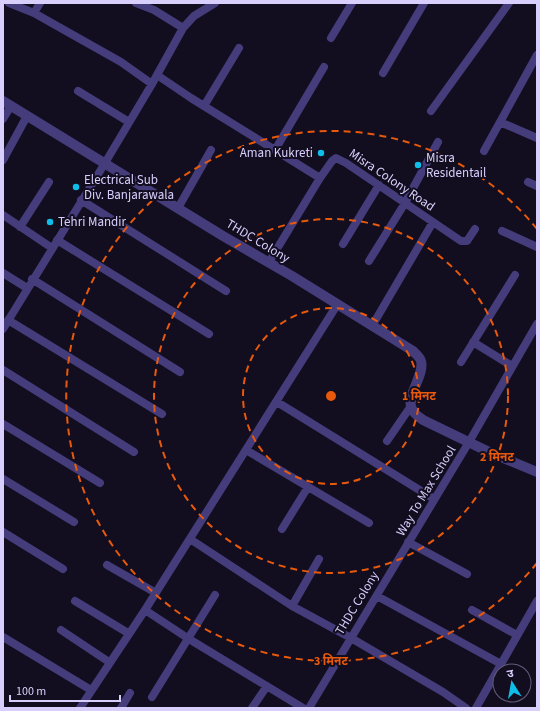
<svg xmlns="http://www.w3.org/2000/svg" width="540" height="711" font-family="'Source Sans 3','Noto Sans Devanagari',sans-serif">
  <rect width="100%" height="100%" fill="#120e1f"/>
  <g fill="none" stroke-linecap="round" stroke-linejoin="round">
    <path stroke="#443c7b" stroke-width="8" d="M9,3L34,13L121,62L152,84
      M136,3L154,10L183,28
      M34,13L40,3
      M331,38L352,3
      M383,73L424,3
      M157,75L191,98L320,178
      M78,91L129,122
      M204,106L239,48
      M431,111L509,3
      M3,119L11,106
      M500,122L537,138
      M275,150L324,67
      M484,151L537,55
      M3,160L27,116
      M528,182L537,186
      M81,200L226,291
      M178,208L211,150
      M3,215L52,248
      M20,227L49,182
      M502,231L537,247
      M57,240L209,334
      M343,244L379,185
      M369,261L405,203L438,142
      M269,262L320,178L332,161L336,158L346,163L461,241H467L475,229
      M3,273L27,288
      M32,279L180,372
      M8,320L162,414
      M372,326L433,222
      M3,329L105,163L152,84L183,28L194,16L215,3
      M473,342L512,366
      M461,362L515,275
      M3,370L134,452
      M277,402L434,499
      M3,424L100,483
      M387,441L411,406
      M246,450L369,523
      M3,479L74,522
      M282,529L308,487
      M3,532L63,569
      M190,539L292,606L351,638L443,692L466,708
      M408,542L467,574
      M107,565L156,593
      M377,596L501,664
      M75,601L128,633
      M292,606L319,559
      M145,610L189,639L303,708
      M472,610L517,635
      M61,630L109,662
      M3,637L91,690
      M152,697L215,595
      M80,708L145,610L337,305
      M121,708L130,693
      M252,708L267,686
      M309,708L469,442L537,324
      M476,708L537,601"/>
    <path stroke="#443c7b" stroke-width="10" d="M3,101L223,236L292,276L413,351C416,354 420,357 421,361C425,375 405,397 412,409C414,414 419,417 423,420L489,452L537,472"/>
  </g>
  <g fill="none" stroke="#e8590c" stroke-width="2" stroke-dasharray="7 5">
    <circle cx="331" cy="396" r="88"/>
    <circle cx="331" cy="396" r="177"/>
    <path d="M537 563A265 265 0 1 1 537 229"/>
  </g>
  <g fill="#0ebde8" stroke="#120e1f" stroke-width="1.5">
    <circle cx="321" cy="153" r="4"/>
    <circle cx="418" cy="165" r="4"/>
    <circle cx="76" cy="187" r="4"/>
    <circle cx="50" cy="222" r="4"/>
  </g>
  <g text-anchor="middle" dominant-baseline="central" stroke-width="4" stroke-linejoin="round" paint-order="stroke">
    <g font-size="13" fill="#d8cffc" stroke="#120e1f" text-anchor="start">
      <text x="313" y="153" text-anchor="end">Aman Kukreti</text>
      <text x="426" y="158">Misra<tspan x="426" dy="15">Residentail</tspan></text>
      <text x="84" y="180">Electrical Sub<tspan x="84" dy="15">Div. Banjarawala</tspan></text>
      <text x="58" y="222">Tehri Mandir</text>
    </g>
    <g font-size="13" fill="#d8cffc" stroke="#120e1f">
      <text transform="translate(392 180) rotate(34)">Misra Colony Road</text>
      <text transform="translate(258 241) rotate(31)">THDC Colony</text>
      <text transform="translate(426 491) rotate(-59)">Way To Max School</text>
      <text transform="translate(357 603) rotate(-59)">THDC Colony</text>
    </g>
  </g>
  <circle cx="331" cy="396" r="6" fill="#e8590c" stroke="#120e1f" stroke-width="2"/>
  <g font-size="12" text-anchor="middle" font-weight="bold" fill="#e8590c" stroke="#120e1f" stroke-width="4" stroke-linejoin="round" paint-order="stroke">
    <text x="419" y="400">1 मिनट</text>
    <text x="497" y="461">2 मिनट</text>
    <text x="331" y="665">3 मिनट</text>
  </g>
  <rect width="540" height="711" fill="none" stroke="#d8cffc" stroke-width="8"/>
  <g transform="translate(512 683) rotate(349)"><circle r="19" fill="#120e1f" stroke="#615b77"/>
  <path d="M0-3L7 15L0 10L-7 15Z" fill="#0ebde8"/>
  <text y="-6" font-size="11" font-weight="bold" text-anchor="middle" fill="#d8cffc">उ</text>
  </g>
  <path d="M10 695v6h110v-6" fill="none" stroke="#d8cffc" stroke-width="2"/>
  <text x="16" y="695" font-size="12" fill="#d8cffc" stroke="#120e1f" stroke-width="3" paint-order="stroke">100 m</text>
</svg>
